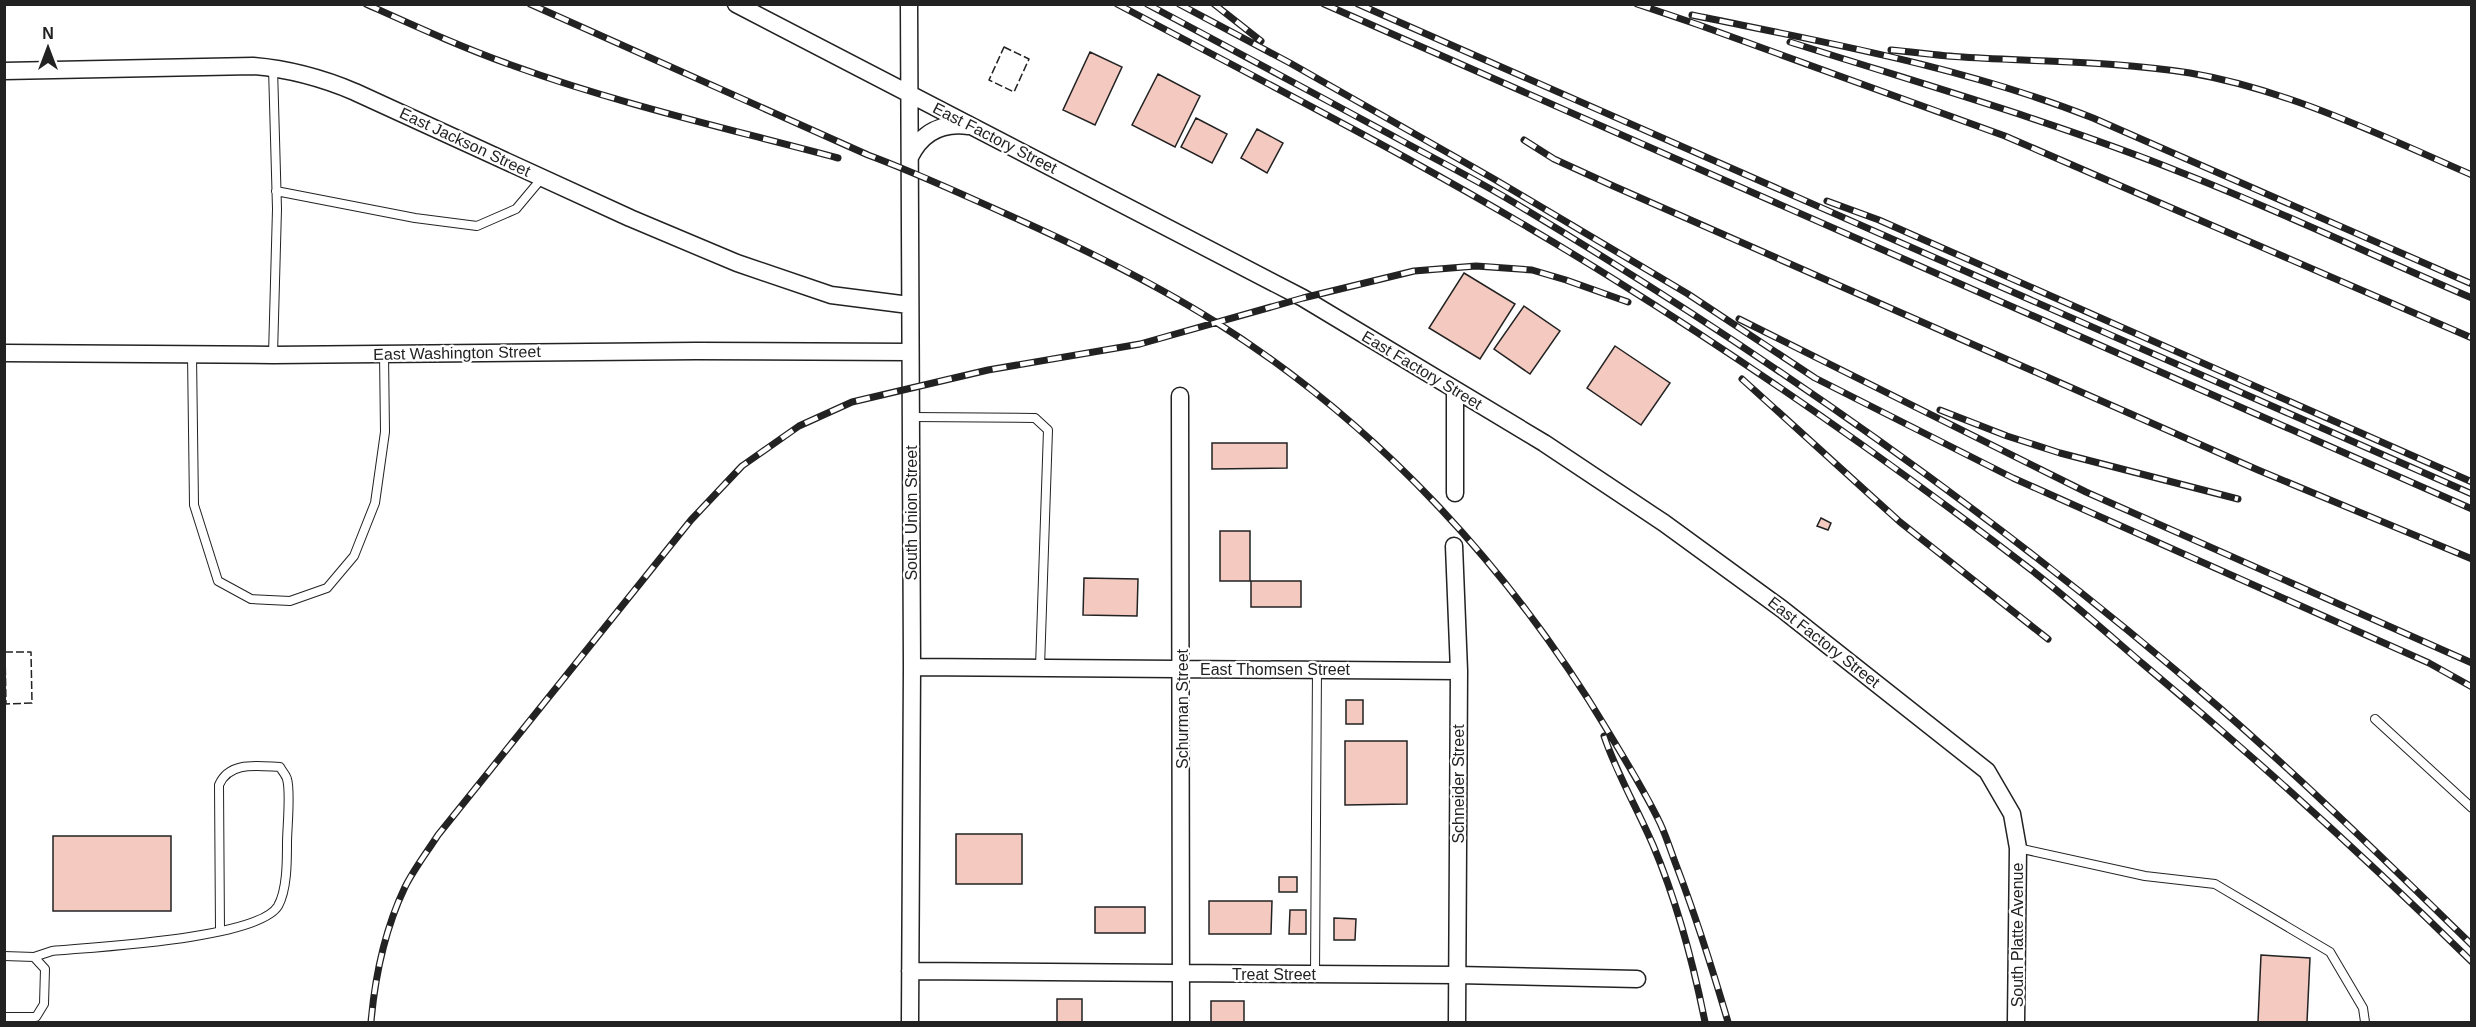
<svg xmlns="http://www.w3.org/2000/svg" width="2476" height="1027" font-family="Helvetica,sans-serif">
  <rect width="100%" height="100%" fill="#fff"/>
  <path fill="#f3c9c0" stroke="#222" stroke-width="1.5" d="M1090,52L1122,67L1095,125L1063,110Z
    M1158,74L1200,96L1175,147L1132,125Z
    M1196,118L1227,134L1212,163L1181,147Z
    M1257,129L1283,143L1267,173L1241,158Z
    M1464,273L1515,304L1480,359L1429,328Z
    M1524,306L1560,331L1530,374L1494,349Z
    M1615,346L1670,383L1641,425L1587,388Z
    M1212,443H1287V468L1212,469Z
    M1821,518L1831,523L1828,530L1817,526Z
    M1220,531H1250V581H1220Z
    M1084,578L1138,579L1137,616L1083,615Z
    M1251,581H1301V607H1251Z
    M1346,700H1363V724H1346Z
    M1345,741H1407V804L1345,805Z
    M956,834H1022V884H956Z
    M53,836H171V911H53Z
    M1279,877H1297V892H1279Z
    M1209,901H1272L1271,934H1209Z
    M1095,907H1145V933H1095Z
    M1290,910H1306V934H1289Z
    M1334,918L1356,919L1355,940H1334Z
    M2261,955L2310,958L2307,1022H2258Z
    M1057,999H1082V1022H1057Z
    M1211,1001H1244V1022H1211Z"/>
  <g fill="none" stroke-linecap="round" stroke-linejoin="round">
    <defs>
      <path id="service" d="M273,68L277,209L273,355
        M276,191L415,218L477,226L516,209L542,178
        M192,355L194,505L218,581L251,599L290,601L327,588L354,556L375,503L385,432L384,354
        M911,417L1035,418L1048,430L1040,667
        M2375,719L2472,808
        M2018,848L2145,876L2215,884L2330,952L2363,1008L2365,1022
        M4,956L34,957L45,969L44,1004L36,1017H4
        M34,957L52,951C93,947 258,939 278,906C287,890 287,862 287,843C287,828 291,792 287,779C286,775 282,771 280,767C257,766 229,761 219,785L220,931
        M1315,974L1317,669"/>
      <path id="minor" d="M736,4L1303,298L1544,443L1664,523L1782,609L1987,771L2012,814L2018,848L2016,1022
        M909,4L912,667L910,1022
        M4,71L253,66C289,69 322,78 355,92L630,218L737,263L831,295L909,305
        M910,157C922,132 942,122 969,126
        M4,353L273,355L696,351L910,352
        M1455,390V493
        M1180,396L1181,1022
        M1454,546L1459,671L1457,1022
        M912,667L1459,671
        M910,971L1457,975L1637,979"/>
    </defs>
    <use href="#service" stroke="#222" stroke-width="10"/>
    <use href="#minor" stroke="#222" stroke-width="19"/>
    <use href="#service" stroke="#fff" stroke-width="8"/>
    <use href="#minor" stroke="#fff" stroke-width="16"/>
    <defs>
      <path id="rail" d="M366,4C415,26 463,48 514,66C619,104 730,129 838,158
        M530,4L868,155C914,172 959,193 1004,213C1076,245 1147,279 1214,321C1377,423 1511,569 1609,733C1627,763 1645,792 1660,823C1667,838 1672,855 1678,870C1697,920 1713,971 1728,1022
        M1117,4C1285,93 1454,179 1615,280C1759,370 1899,468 2034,572C2071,601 2107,633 2143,664C2257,759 2365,857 2472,962
        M1147,4C1230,48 1311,92 1393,136C1431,157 1471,177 1508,199C1759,349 2000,517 2221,709C2307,784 2390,865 2472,945
        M1179,4L1290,63L1494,179L1688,294L1815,378L2013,478L2429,663L2472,687
        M1214,4L1261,41
        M1324,4L2472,509
        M1358,4L2472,494
        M1637,4L1699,25L2005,136L2472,338
        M1692,15C1828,43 1964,67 2093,118L2472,284
        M1790,42C1922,84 2056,122 2185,174C2282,212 2376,257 2472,298
        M1891,50C1915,52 1939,56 1963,57C2039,62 2115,61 2190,73C2289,90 2380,135 2472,175
        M1524,140L1554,159L1611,185L2258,470L2472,559
        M1827,201L1879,220L2472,482
        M1739,319L2086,492L2472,663
        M1742,379L1900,522L2048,639
        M1940,410L2007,436L2060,453L2238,499
        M1604,736C1617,774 1637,808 1653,845C1677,902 1693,962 1705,1022
        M371,1022C375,976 385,929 405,887C414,869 427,852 438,835L691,520L742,466L799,426L852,402L988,370L1140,344L1303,298L1414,271L1476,266L1532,270L1566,280L1628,302"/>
    </defs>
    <use href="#rail" stroke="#222" stroke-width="7"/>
    <use href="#rail" stroke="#fff" stroke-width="4.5" stroke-dasharray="14" stroke-linecap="butt"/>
    <path stroke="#222" stroke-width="1.5" stroke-dasharray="8 3" stroke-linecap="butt" d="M1004,47L1029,59L1014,92L989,80Z
      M5,652H31L32,703L6,704Z"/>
  </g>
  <g text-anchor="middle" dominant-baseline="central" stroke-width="4.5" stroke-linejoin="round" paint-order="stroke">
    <g font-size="16" fill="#222" stroke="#fff">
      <text transform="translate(995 138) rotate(27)">East Factory Street</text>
      <text transform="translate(465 142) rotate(25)">East Jackson Street</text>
      <text transform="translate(457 353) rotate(-1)">East Washington Street</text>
      <text transform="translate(1422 370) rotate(31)">East Factory Street</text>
      <text transform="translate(911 513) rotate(-90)">South Union Street</text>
      <text transform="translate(1824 642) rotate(38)">East Factory Street</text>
      <text x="1275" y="669">East Thomsen Street</text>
      <text transform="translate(1182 709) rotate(-90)">Schurman Street</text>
      <text transform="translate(1458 784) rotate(-90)">Schneider Street</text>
      <text transform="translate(2017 935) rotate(-90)">South Platte Avenue</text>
      <text x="1274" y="974">Treat Street</text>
    </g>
  </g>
  <rect width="2476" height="1027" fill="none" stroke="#222222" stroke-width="12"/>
  <g transform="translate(48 48)" stroke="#ffffff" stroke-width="4.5" paint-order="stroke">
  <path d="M0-4.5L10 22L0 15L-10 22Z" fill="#222222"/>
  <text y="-9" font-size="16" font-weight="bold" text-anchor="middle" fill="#222222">N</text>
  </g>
</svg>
